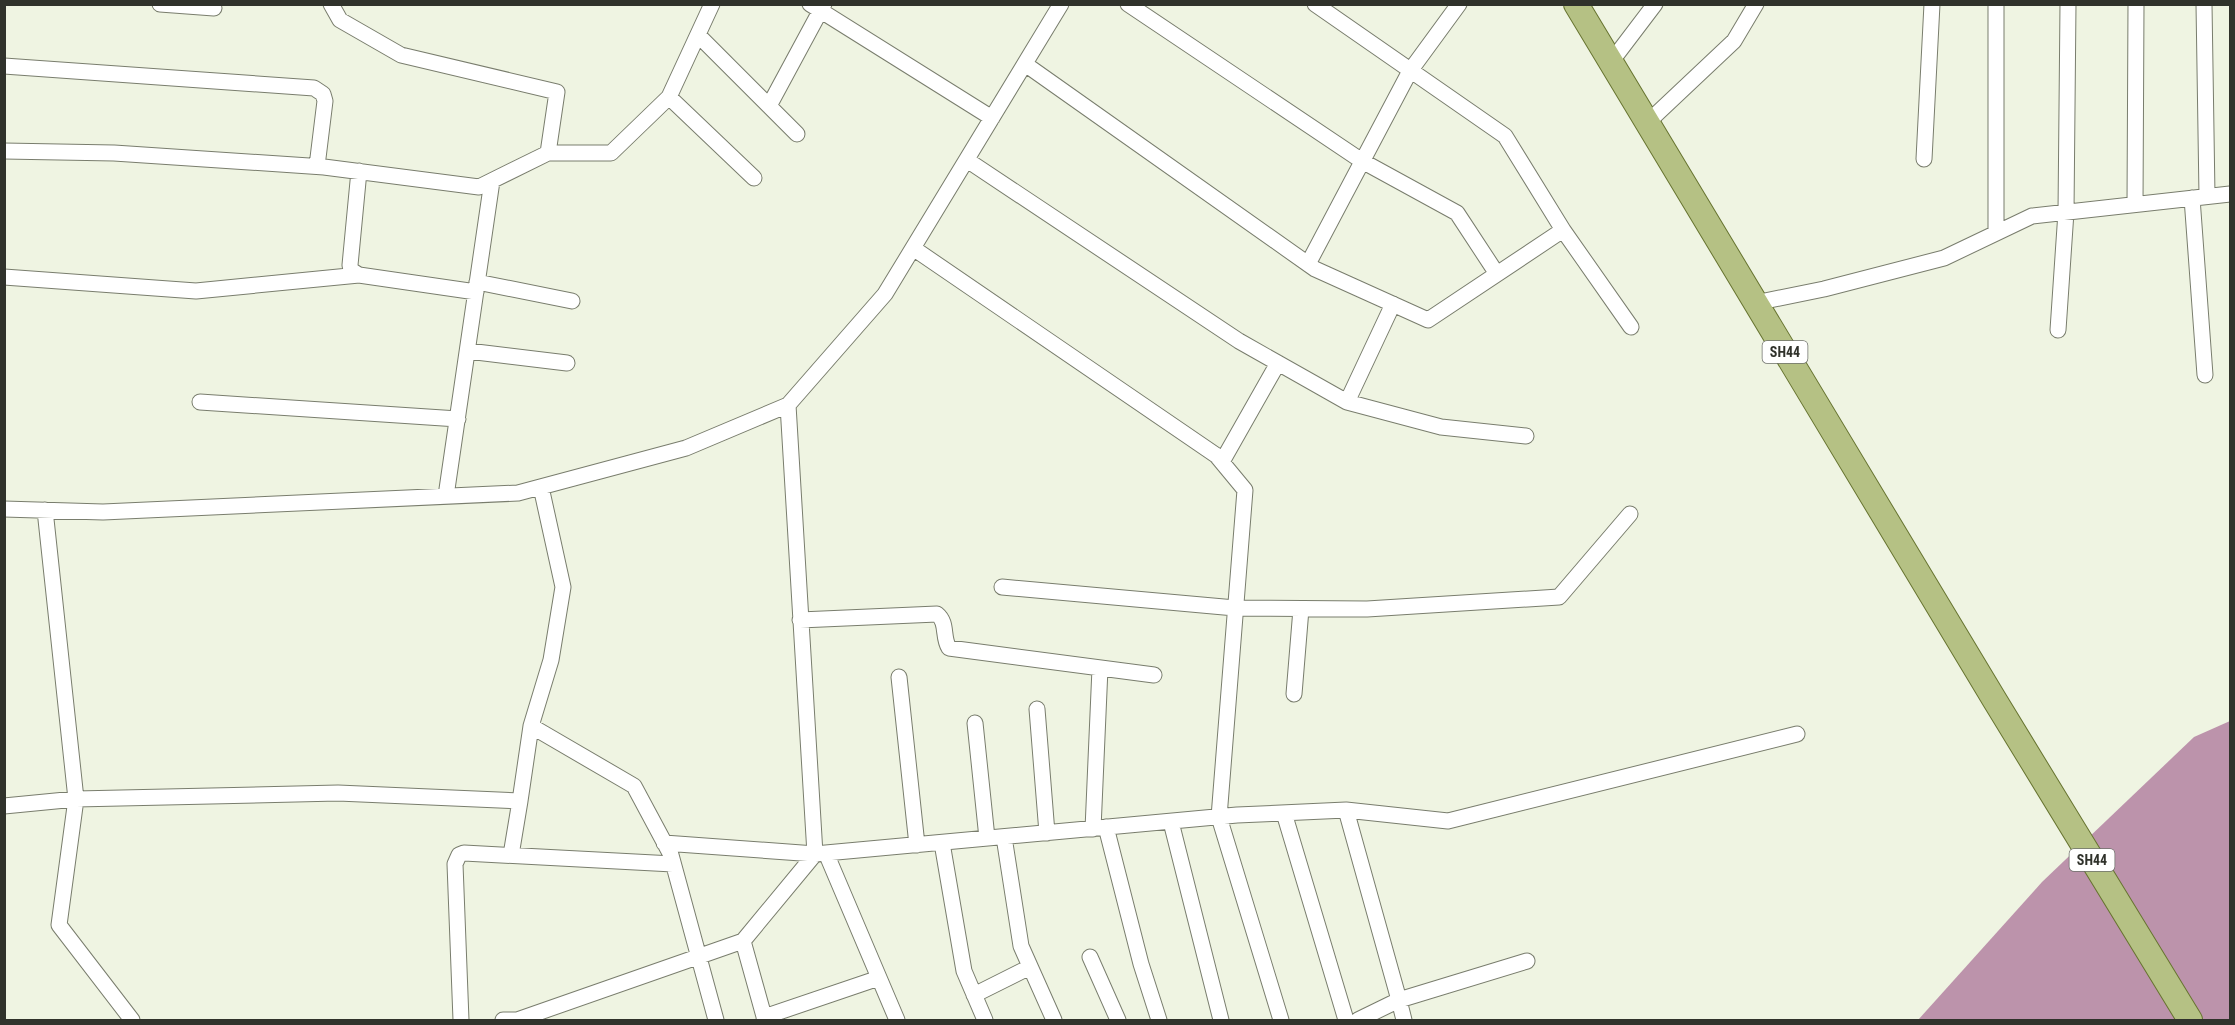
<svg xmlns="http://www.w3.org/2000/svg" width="2235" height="1025" font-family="'Roboto Condensed',sans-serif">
  <rect width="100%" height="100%" fill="#eff4e2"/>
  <path fill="#bc93ab" d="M2230,721V1020H1918L2042,882L2194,737Z"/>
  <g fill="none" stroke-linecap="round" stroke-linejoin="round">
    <defs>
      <path id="minor" d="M160,4L214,8
        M331,4L340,20L401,55L557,92L548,153
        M810,4L992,118
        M1128,4L1362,161L1457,213L1497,274
        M2204,4L2207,196
        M698,35L797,134
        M1611,62L1655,4
        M1025,64L1315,269L1428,320L1563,230L1505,136L1315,4
        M4,66L314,88L323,94L325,101L317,166
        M669,97L754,178
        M769,106L824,4
        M1647,123L1734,41L1756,4
        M4,151L114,153L324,167L479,187L548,153H611L669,97L712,4
        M1924,159L1932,4
        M967,160L1239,341L1347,402L1393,304
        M359,171L350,265L351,270L359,275L476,292
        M2192,198L2205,375
        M2135,204L2136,4
        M1563,230L1631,327
        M1996,233V4
        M913,248L1223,460L1278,363
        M1308,264L1410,71L1459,4
        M4,277L196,291L359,275
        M477,282L572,301
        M1755,303L1824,289L1944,258L2032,216L2230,194
        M2058,330L2066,212L2068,4
        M468,351L567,363
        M200,402L458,419
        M1347,402L1441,427L1526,436
        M1216,455L1245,490L1219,817L1281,1020
        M446,496L492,181
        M4,509L103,512L518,493L686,448L788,405L885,294L1061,4
        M1002,587L1235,608L1367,609L1559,597L1630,514
        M800,620L937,614C948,623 942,637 949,648L1154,675
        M899,677L917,845
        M1294,694L1301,609
        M1037,709L1047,833
        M975,723L987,838
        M531,726L634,786L671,855L716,1020
        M4,806L76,799L45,510
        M1346,810L1399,1000L1358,1020
        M1284,813L1346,1020
        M1171,822L1221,1020
        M1106,827L1141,964L1159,1020
        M1093,829L1100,668
        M1004,837L1021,946L1054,1020
        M664,843L815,854L1237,815L1346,810L1448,821L1797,734
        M942,843L964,971L985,1020
        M826,853L897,1020
        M511,855L520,801
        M743,941L765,1020
        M1090,957L1118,1020
        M974,995L1030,967
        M764,1017L879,978
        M132,1020L59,925L76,799L338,793L520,801L531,726L551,660L563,587L541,487
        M461,1020L455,864L459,855L464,853L673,864
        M503,1020H517L743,941L815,854L788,405
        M1404,1020L1399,1000L1527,961"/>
      <path id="primary" d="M1576,4L1994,699L2190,1020"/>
    </defs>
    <use href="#minor" stroke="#797d6d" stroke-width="17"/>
    <use href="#primary" stroke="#677430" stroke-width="26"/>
    <use href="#minor" stroke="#fff" stroke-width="15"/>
    <use href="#primary" stroke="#b5c184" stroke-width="24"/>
  </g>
  <g text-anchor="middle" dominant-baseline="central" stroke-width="6" stroke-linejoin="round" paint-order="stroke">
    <g fill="#fff" stroke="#6e706b" stroke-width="1.5">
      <rect x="1762.5" y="341" width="45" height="22" rx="4.5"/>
      <rect x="2069.5" y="849" width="45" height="22" rx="4.5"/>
    </g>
    <g font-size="14" font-weight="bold" fill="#30322b">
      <text x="1785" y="352">SH44</text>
      <text x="2092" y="860">SH44</text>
    </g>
  </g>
  <rect width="2235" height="1025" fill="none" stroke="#30322b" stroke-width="12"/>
</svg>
